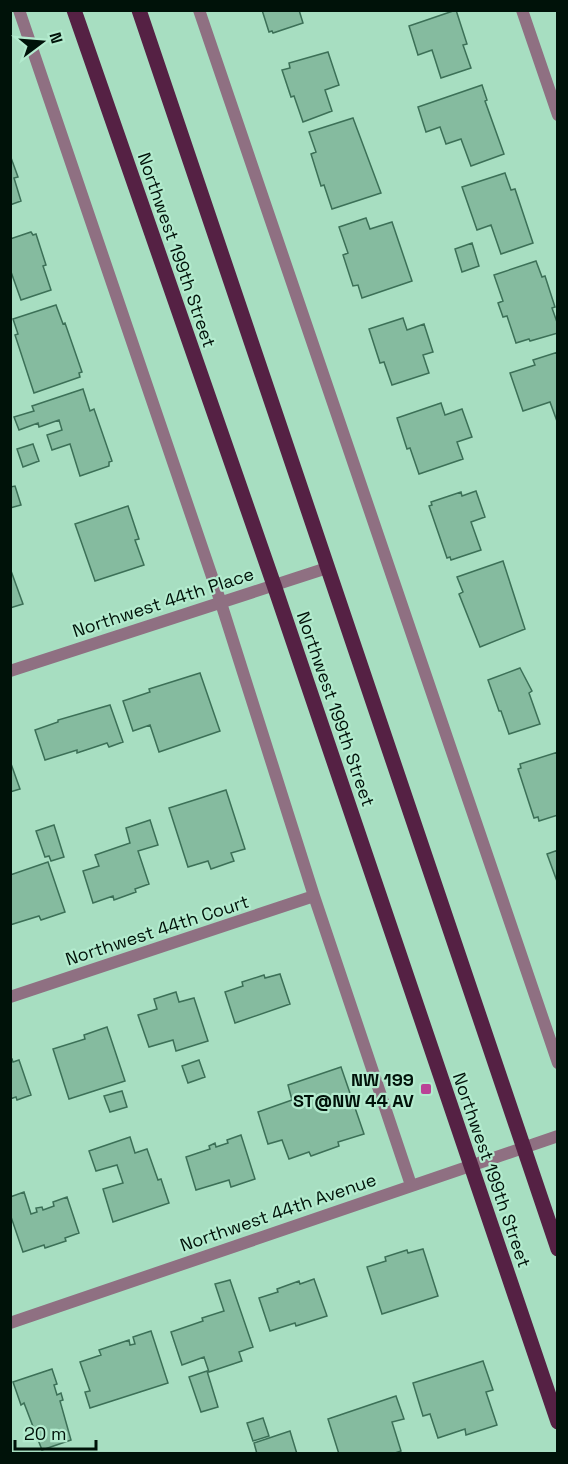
<svg xmlns="http://www.w3.org/2000/svg" width="568" height="1464" font-family="'Space Grotesk',sans-serif">
  <rect width="100%" height="100%" fill="#a7dec1"/>
  <path fill="#85bb9f" stroke="#3c7057" stroke-width="1.5" d="M262,10H299L303,23L273,33L272,31L269,32Z
    M456,10L467,44L463,45L471,68L441,78L432,50L418,55L409,26Z
    M328,52L339,85L325,90L332,111L303,122L294,96L291,97L282,70L290,68L289,63Z
    M482,85L487,100L485,101L504,154L471,166L461,139L446,144L440,127L426,132L418,107Z
    M353,118L381,193L332,209L324,185L321,186L311,154L316,152L309,132Z
    M10,155L18,177L14,178L21,201L10,205Z
    M505,173L511,190L515,189L533,243L501,254L491,225L477,230L462,187Z
    M366,218L370,229L392,222L412,281L362,298L358,285L353,286L343,255L348,253L339,227Z
    M31,232L33,235L36,234L46,265L43,266L51,290L21,300L10,269V239Z
    M472,243L479,266L462,272L455,249Z
    M536,261L542,277L545,276L555,307L552,308L558,325V333L530,341L529,339L516,343L507,316L503,317L498,303L503,301L494,275Z
    M56,305L63,324L65,323L82,372L79,373L80,377L34,393L15,335L18,334L13,319Z
    M403,318L407,330L424,324L433,352L423,355L429,373L392,385L384,362L380,363L369,329Z
    M558,352V424L550,402L523,411L510,373L535,365L533,360Z
    M83,389L90,411L94,409L112,461L109,462V466L80,476L70,444L52,450L47,435L62,430L59,420L39,427L38,423L19,430L14,417L34,411L32,406Z
    M441,403L445,415L462,409L472,437L457,442L463,459L419,474L410,448L407,449L397,418Z
    M33,444L39,461L23,467L17,449Z
    M15,486L21,505L10,508V487Z
    M476,491L485,517L471,522L481,550L451,560L450,557L447,558L429,506L432,505L431,502L461,492L462,496Z
    M128,506L139,539L135,540L144,565L95,581L75,524Z
    M503,561L525,629L480,647L459,594L463,592L457,577Z
    M10,568L23,604L10,608Z
    M520,668L532,691L529,693L540,724L509,734L501,711H499L488,680Z
    M200,673L220,731L159,752L150,725L133,731L123,701L150,692L149,689Z
    M110,705L123,742L109,747L107,743L77,753V750L45,760L35,730L58,722V720Z
    M558,752V815L539,821L538,817L534,818L518,769L521,768L520,764Z
    M10,761L20,789L10,792Z
    M226,790L245,849L231,853L234,861L211,869L208,861L188,867L169,808Z
    M150,820L158,845L138,851L149,884L135,889L136,892L114,900L113,896L93,903L83,871L99,866L95,855L130,843L126,828Z
    M54,825L64,857L51,861L49,856L45,857L36,831Z
    M558,850V884L547,854Z
    M48,862L65,912L41,920L39,916L10,925V875Z
    M280,974L290,1004L235,1023L225,992L243,986L242,982L264,975L265,978Z
    M176,992L179,1002L194,998L208,1041L176,1051L173,1040L149,1047L138,1015L157,1009L154,999Z
    M107,1027L125,1081L69,1099L53,1049L85,1039L84,1035Z
    M12,1059L13,1062L19,1060L31,1095L17,1100L16,1097L10,1099V1060Z
    M199,1060L205,1077L188,1083L182,1066Z
    M341,1067L364,1134L338,1142L339,1146L311,1156L309,1152L289,1159L282,1140L268,1144L258,1112L292,1100L288,1085Z
    M122,1091L127,1107L110,1112L104,1096Z
    M241,1135L255,1179L231,1187L229,1180L196,1190L186,1157L210,1149L209,1146L215,1143L216,1147L228,1143L227,1140Z
    M130,1137L135,1153L147,1149L158,1180L161,1179L169,1203L113,1222L103,1189L123,1183L117,1165L96,1171L89,1151Z
    M24,1192L31,1214L37,1212L36,1208L42,1207L43,1210L54,1206L53,1202L67,1197L79,1233L65,1238L66,1241L45,1248L44,1245L23,1252L10,1214V1197Z
    M423,1249L438,1296L382,1314L367,1267L386,1261L385,1257L407,1250L408,1253Z
    M314,1279L327,1316L296,1326L295,1323L270,1331L259,1298L278,1292L277,1289L299,1281L300,1284Z
    M230,1280L253,1347L239,1352L242,1361L209,1372L204,1357L182,1365L171,1332L203,1321L202,1318L224,1311L215,1284Z
    M151,1331L168,1383L90,1408L85,1392L90,1391L80,1362L101,1355L99,1350L129,1340L130,1345L135,1344L133,1337Z
    M483,1361L493,1390L486,1392L497,1425L466,1435L465,1429L438,1438L430,1414L423,1416L413,1383Z
    M52,1369L57,1384L54,1385L57,1395L61,1393L63,1400L60,1401L71,1440L42,1450L24,1403L21,1405L13,1382Z
    M207,1371L218,1407L201,1412L189,1377Z
    M396,1396L404,1419L392,1422L401,1451L392,1454H339L328,1419Z
    M263,1418L269,1436L253,1441L247,1423Z
    M290,1431L297,1454H257L254,1443Z"/>
  <g fill="none" stroke-linecap="round" stroke-linejoin="round">
    <path stroke="#8f7082" stroke-width="12" d="M19,10L221,603L314,896L411,1185
      M199,10L558,1063
      M522,10L558,115
      M10,671L327,568
      M10,997L314,896
      M10,1323L558,1136"/>
    <path stroke="#552144" stroke-width="15" d="M74,10L274,585L558,1422
      M139,10L558,1249"/>
  </g>
  <rect fill="#ba4296" stroke="#b3ebce" stroke-width="2" x="420" y="1083" width="12" height="12" rx="3"/>
  <g text-anchor="middle" dominant-baseline="central" stroke-width="4.5" stroke-linejoin="round" paint-order="stroke">
    <g font-size="18" fill="#001209" stroke="#b3ebce">
      <text transform="translate(177 250) rotate(71)">Northwest 199th Street</text>
      <text transform="translate(163 602) rotate(-18)">Northwest 44th Place</text>
      <text transform="translate(336 709) rotate(71)">Northwest 199th Street</text>
      <text transform="translate(157 930) rotate(-18)">Northwest 44th Court</text>
      <text transform="translate(492 1170) rotate(71)">Northwest 199th Street</text>
      <text transform="translate(278 1212) rotate(-19)">Northwest 44th Avenue</text>
    </g>
    <g font-size="18" font-weight="bold" fill="#001209" stroke="#b3ebce" text-anchor="end">
      <text x="414" y="1079">NW 199<tspan x="414" dy="21">ST@NW 44 AV</tspan></text>
    </g>
  </g>
  <rect width="568" height="1464" fill="none" stroke="#001209" stroke-width="24"/>
  <g transform="translate(42 42) rotate(74)" stroke="#b3ebce" stroke-width="4.5" paint-order="stroke">
  <path d="M0-4.5L10 22L0 15L-10 22Z" fill="#001209"/>
  <text y="-9" font-size="16" font-weight="bold" text-anchor="middle" fill="#001209">N</text>
  </g>
  <path d="M15 1440v9h81v-9" fill="none" stroke="#001209" stroke-width="3"/>
  <text x="24" y="1440" font-size="18" fill="#001209" stroke="#b3ebce" stroke-width="4.5" paint-order="stroke">20 m</text>
</svg>
